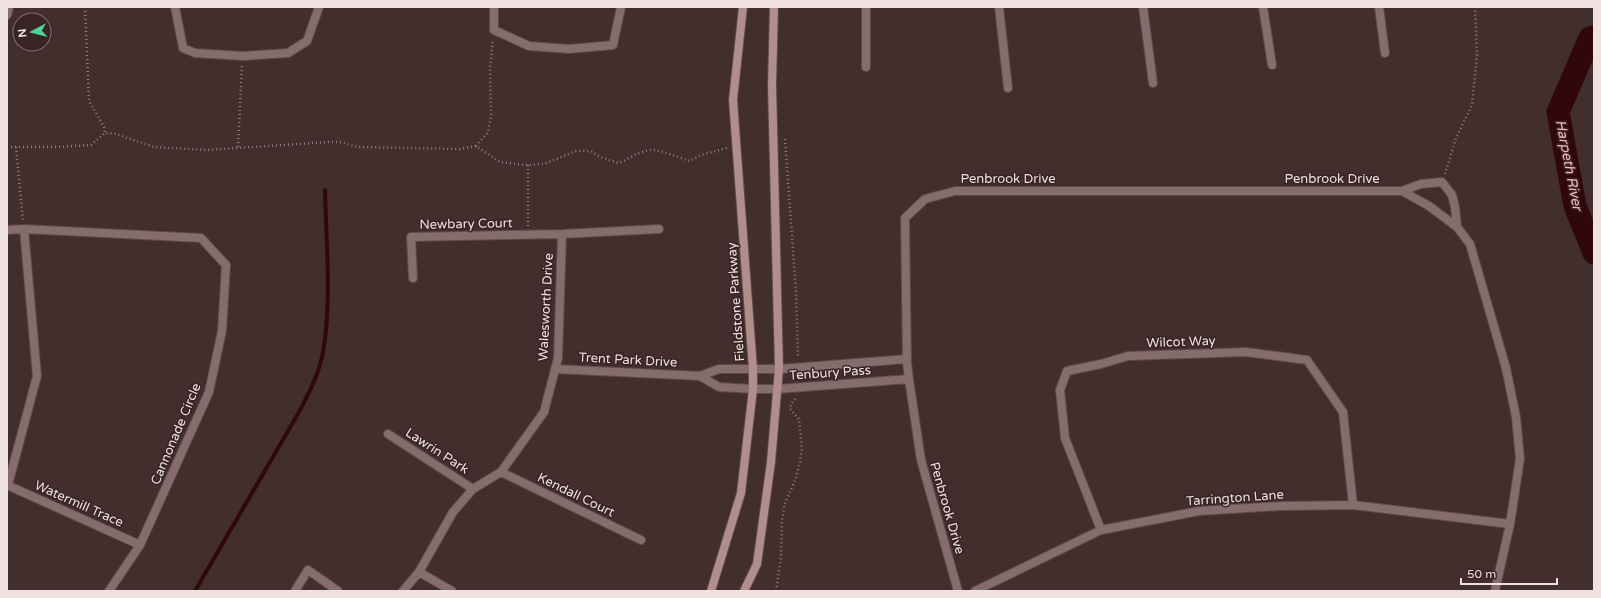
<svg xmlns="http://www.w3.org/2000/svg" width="1601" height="598" font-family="'Varela Round',sans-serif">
  <rect width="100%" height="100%" fill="#422e2d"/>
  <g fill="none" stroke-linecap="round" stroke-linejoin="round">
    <path stroke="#30080b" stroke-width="4" d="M195,591L299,412C309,393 319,374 323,352C332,301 326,242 325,190"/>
    <path stroke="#30080b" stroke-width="23" d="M1594,37L1590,38L1558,112L1575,206L1594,253"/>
    <defs>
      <path id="street" d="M175,7L183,48L195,53L243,56L288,53L307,41L319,7
        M494,7V30L529,46L569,49L613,45L621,7
        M999,7L1008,88
        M1143,7L1153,83
        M1263,7L1272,65
        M1379,7L1385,53
        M7,15L9,7
        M866,67V7
        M1402,191L1421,184L1442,182L1452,195L1455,207L1457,227
        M7,230L24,229L201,238L226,265L222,331L209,392L140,545L109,591
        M413,278L411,237L562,234L659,229
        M555,369L700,376L719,369H779L907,359
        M700,376L719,387L753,389H778L909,379
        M388,434L473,489
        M501,472L641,540
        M7,485L140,545
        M8,485L37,376L24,229
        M1101,530L1065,438L1060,390L1067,371L1101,364L1128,356L1246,352L1307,360L1343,412L1353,505
        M419,572L452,591
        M295,591L308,570L338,591
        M403,591L419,572L453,512L473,489L501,472L544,412L558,358L562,234
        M958,591L921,460L909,379L907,363L905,218L925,199L955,191H1402L1429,206L1457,227L1470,244L1506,368L1516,417L1520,459L1510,524L1495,591
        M975,591L1101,530L1199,511L1282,506L1353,505L1510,524"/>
      <path id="secondary" d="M711,591L741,493L753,389V369L733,100L743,7
        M744,591L757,564L771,462L779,369L772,85L774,7"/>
    </defs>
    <use href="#street" stroke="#5e4b4a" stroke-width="10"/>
    <use href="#secondary" stroke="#5e4b4a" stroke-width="10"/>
    <path stroke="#907f7e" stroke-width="2.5" stroke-dasharray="1 3" stroke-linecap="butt" d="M85,7L89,101L104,127L105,133
      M785,139L796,292L798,358
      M476,146L488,132L491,116L490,67L493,39
      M7,147H56L91,145L105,133L116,134L154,147L207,150L329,142H341L357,147L460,149L476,146L500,162L525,165L544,164L576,151H591L600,157L618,163C628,160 639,151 650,150C660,149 679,158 690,161L701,155L727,148
      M16,147L23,221
      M238,147L242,66
      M1445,174L1456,138L1472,105L1477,55L1475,7
      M528,226V165
      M776,591L781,557L782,520L785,503L796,478L800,462L802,449L799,419L790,409L791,404L796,398"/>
    <use href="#street" stroke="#846d6c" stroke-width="8"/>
    <use href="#secondary" stroke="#b18d8c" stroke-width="8"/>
  </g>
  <g text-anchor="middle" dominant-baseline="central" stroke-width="3" stroke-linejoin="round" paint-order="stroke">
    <g font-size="13" fill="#eee1e0" stroke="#382424">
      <text x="1008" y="179">Penbrook Drive</text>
      <text x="1332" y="179">Penbrook Drive</text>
      <text transform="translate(466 224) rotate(-1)">Newbary Court</text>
      <text transform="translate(736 302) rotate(-94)">Fieldstone Parkway</text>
      <text transform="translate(546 307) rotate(-87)">Walesworth Drive</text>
      <text transform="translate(1181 342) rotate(-2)">Wilcot Way</text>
      <text transform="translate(628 360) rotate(3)">Trent Park Drive</text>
      <text transform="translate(830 373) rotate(-4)">Tenbury Pass</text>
      <text transform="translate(176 434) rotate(-67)">Cannonade Circle</text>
      <text transform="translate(437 451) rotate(33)">Lawrin Park</text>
      <text transform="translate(576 495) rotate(26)">Kendall Court</text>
      <text transform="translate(1235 498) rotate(-4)">Tarrington Lane</text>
      <text transform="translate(79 504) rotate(24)">Watermill Trace</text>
      <text transform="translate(947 508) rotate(74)">Penbrook Drive</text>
    </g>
    <g font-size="14" font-style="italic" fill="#f9b8b6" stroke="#382424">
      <text transform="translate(1569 165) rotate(79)">Harpeth River</text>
    </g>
  </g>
  <rect width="1601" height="598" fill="none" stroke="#eee1e0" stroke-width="16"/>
  <g transform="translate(32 32) rotate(263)"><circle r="19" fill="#382424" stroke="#81706f"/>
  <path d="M0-3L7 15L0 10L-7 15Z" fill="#50d398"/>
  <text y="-6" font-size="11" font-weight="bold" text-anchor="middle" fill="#eee1e0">N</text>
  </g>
  <path d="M1461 578v6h96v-6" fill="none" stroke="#eee1e0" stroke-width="2"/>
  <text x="1467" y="578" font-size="12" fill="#eee1e0" stroke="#382424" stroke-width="3" paint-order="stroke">50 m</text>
</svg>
